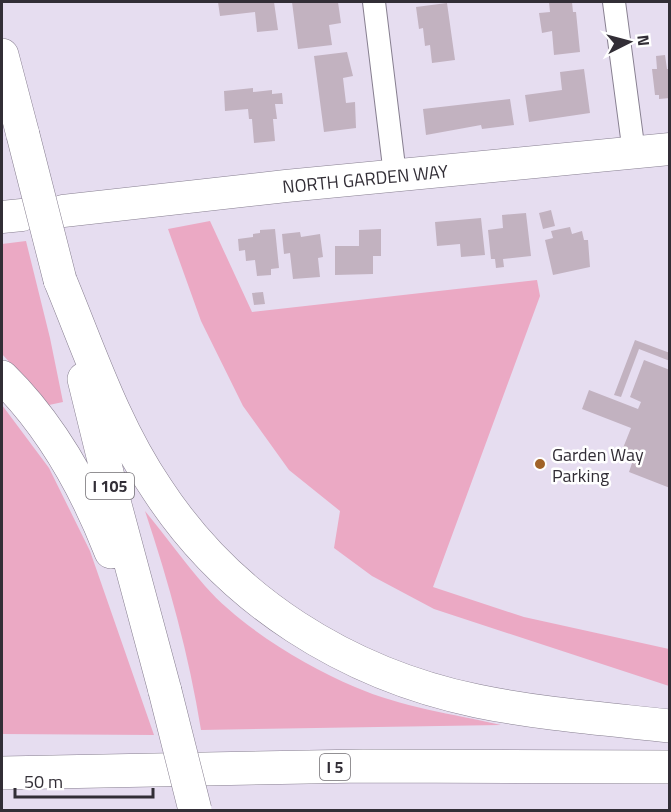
<svg xmlns="http://www.w3.org/2000/svg" width="671" height="812" font-family="'Titillium Web',sans-serif">
  <rect width="100%" height="100%" fill="#e6ddf0"/>
  <path fill="#eba9c4" d="M210,221L252,312L537,280L540,296L433,587L524,617L669,649V686L434,609L372,576L334,548L340,511L289,470L243,406L201,321L168,229Z
    M26,241L50,338L63,402L49,405L2,354V244Z
    M2,405L49,468L90,551L154,735L2,734Z
    M145,511C165,535 184,562 205,586C241,627 305,666 355,687C401,707 453,714 501,725L201,730C189,655 169,583 145,511Z"/>
  <path fill="#c2b2c0" d="M218,2H274L278,30L257,32L255,12L220,16Z
    M292,2H338L341,23L329,25L332,45L298,49Z
    M549,2H572L573,12H576L580,52L554,55L552,31L542,33L539,13L550,12Z
    M447,3L455,60L432,63L430,45L425,46L423,28L419,29L416,7Z
    M347,52L353,76L343,78L346,103L355,102L356,128L324,132L314,56Z
    M665,55L667,69H670V98L659,99V95H655L652,69H657L656,56Z
    M584,69L590,113L529,122L525,95L562,90L560,72Z
    M253,88V92L272,90V94L282,93L283,104H275L277,119H273L275,141L254,143L252,119H249L248,109L225,111L224,91Z
    M510,99L514,125L482,129L481,125L426,135L423,109Z
    M551,210L555,226L543,229L539,213Z
    M526,213L531,256L503,259L504,267L496,268L495,259H491L488,230L503,228L502,215Z
    M481,218L485,255L461,257L460,244L437,246L435,222Z
    M570,227L572,234L582,231L584,240H588L590,267L553,275L545,240L553,238L551,231Z
    M275,229L279,268L271,269V275L257,276L255,260L246,261L245,250L239,251L238,239L253,237V234L260,233V230Z
    M381,229V256H373V274L335,275V246H359V230Z
    M300,232L301,237L320,234L323,257L318,258L320,277L293,279L290,253L284,254L282,234Z
    M263,292L265,304L254,305L252,293Z
    M635,340L670,353V361L639,349L621,397L614,395Z
    M644,360L670,370V488L629,472L632,463L619,458L631,428L582,409L589,390L638,409L641,402L630,397Z"/>
  <g fill="none" stroke-linecap="round" stroke-linejoin="round">
    <defs>
      <path id="street" d="M374,2L395,175
        M614,2L634,153"/>
      <g id="secondary">
        <path id="s1" d="M63,211L286,186L670,149"/>
        <path d="M2,217L22,215"/>
      </g>
      <path id="highway" d="M2,55L23,135
        M60,280C89,350 114,426 157,489C230,601 347,674 477,701C540,714 605,719 670,726
        M2,377C51,425 86,488 111,552
        M84,379L114,501L165,691
        M2,773L363,766L670,767"/>
    </defs>
    <use href="#street" stroke="#877f90" stroke-width="24"/>
    <use href="#secondary" stroke="#877f90" stroke-width="33"/>
    <use href="#highway" stroke="#877f90" stroke-width="34"/>
    <use href="#street" stroke="#fff" stroke-width="22"/>
    <use href="#secondary" stroke="#fff" stroke-width="32"/>
    <use href="#highway" stroke="#fff" stroke-width="33"/>
    <defs>
      <path id="highway-bridge" d="M23,135L60,280
        M165,691L195,810"/>
    </defs>
    <use href="#highway-bridge" stroke="#877f90" stroke-width="34" stroke-linecap="butt"/>
    <use href="#highway-bridge" stroke="#fff" stroke-width="33"/>
  </g>
  <circle fill="#a16328" stroke="#fff" stroke-width="2" cx="540" cy="464" r="6"/>
  <g text-anchor="middle" dominant-baseline="central" stroke-width="5" stroke-linejoin="round" paint-order="stroke">
    <g fill="#fff" stroke="#706d72" stroke-width="1.5">
      <rect x="86" y="473" width="48" height="26" rx="4.5"/>
      <rect x="320" y="754" width="30" height="26" rx="4.5"/>
    </g>
    <g font-size="16" font-weight="bold" fill="#322e36">
      <text x="110" y="486">I 105</text>
      <text x="335" y="767">I 5</text>
    </g>
    <g font-size="18" fill="#322e36" stroke="#fff">
      <text stroke="none"><textPath href="#s1" startOffset="304">NORTH GARDEN WAY</textPath></text>
    </g>
    <g font-size="18" fill="#322e36" stroke="#fff" text-anchor="start">
      <text x="552" y="454">Garden Way<tspan x="552" dy="21">Parking</tspan></text>
    </g>
  </g>
  <rect width="671" height="812" fill="none" stroke="#322e36" stroke-width="6"/>
  <g transform="translate(629 42) rotate(84)" stroke="#ffffff" stroke-width="4.5" paint-order="stroke">
  <path d="M0-4.5L10 22L0 15L-10 22Z" fill="#322e36"/>
  <text y="-9" font-size="16" font-weight="bold" text-anchor="middle" fill="#322e36">N</text>
  </g>
  <path d="M15 788v9h138v-9" fill="none" stroke="#322e36" stroke-width="3"/>
  <text x="24" y="788" font-size="18" fill="#322e36" stroke="#ffffff" stroke-width="4.5" paint-order="stroke">50 m</text>
</svg>
